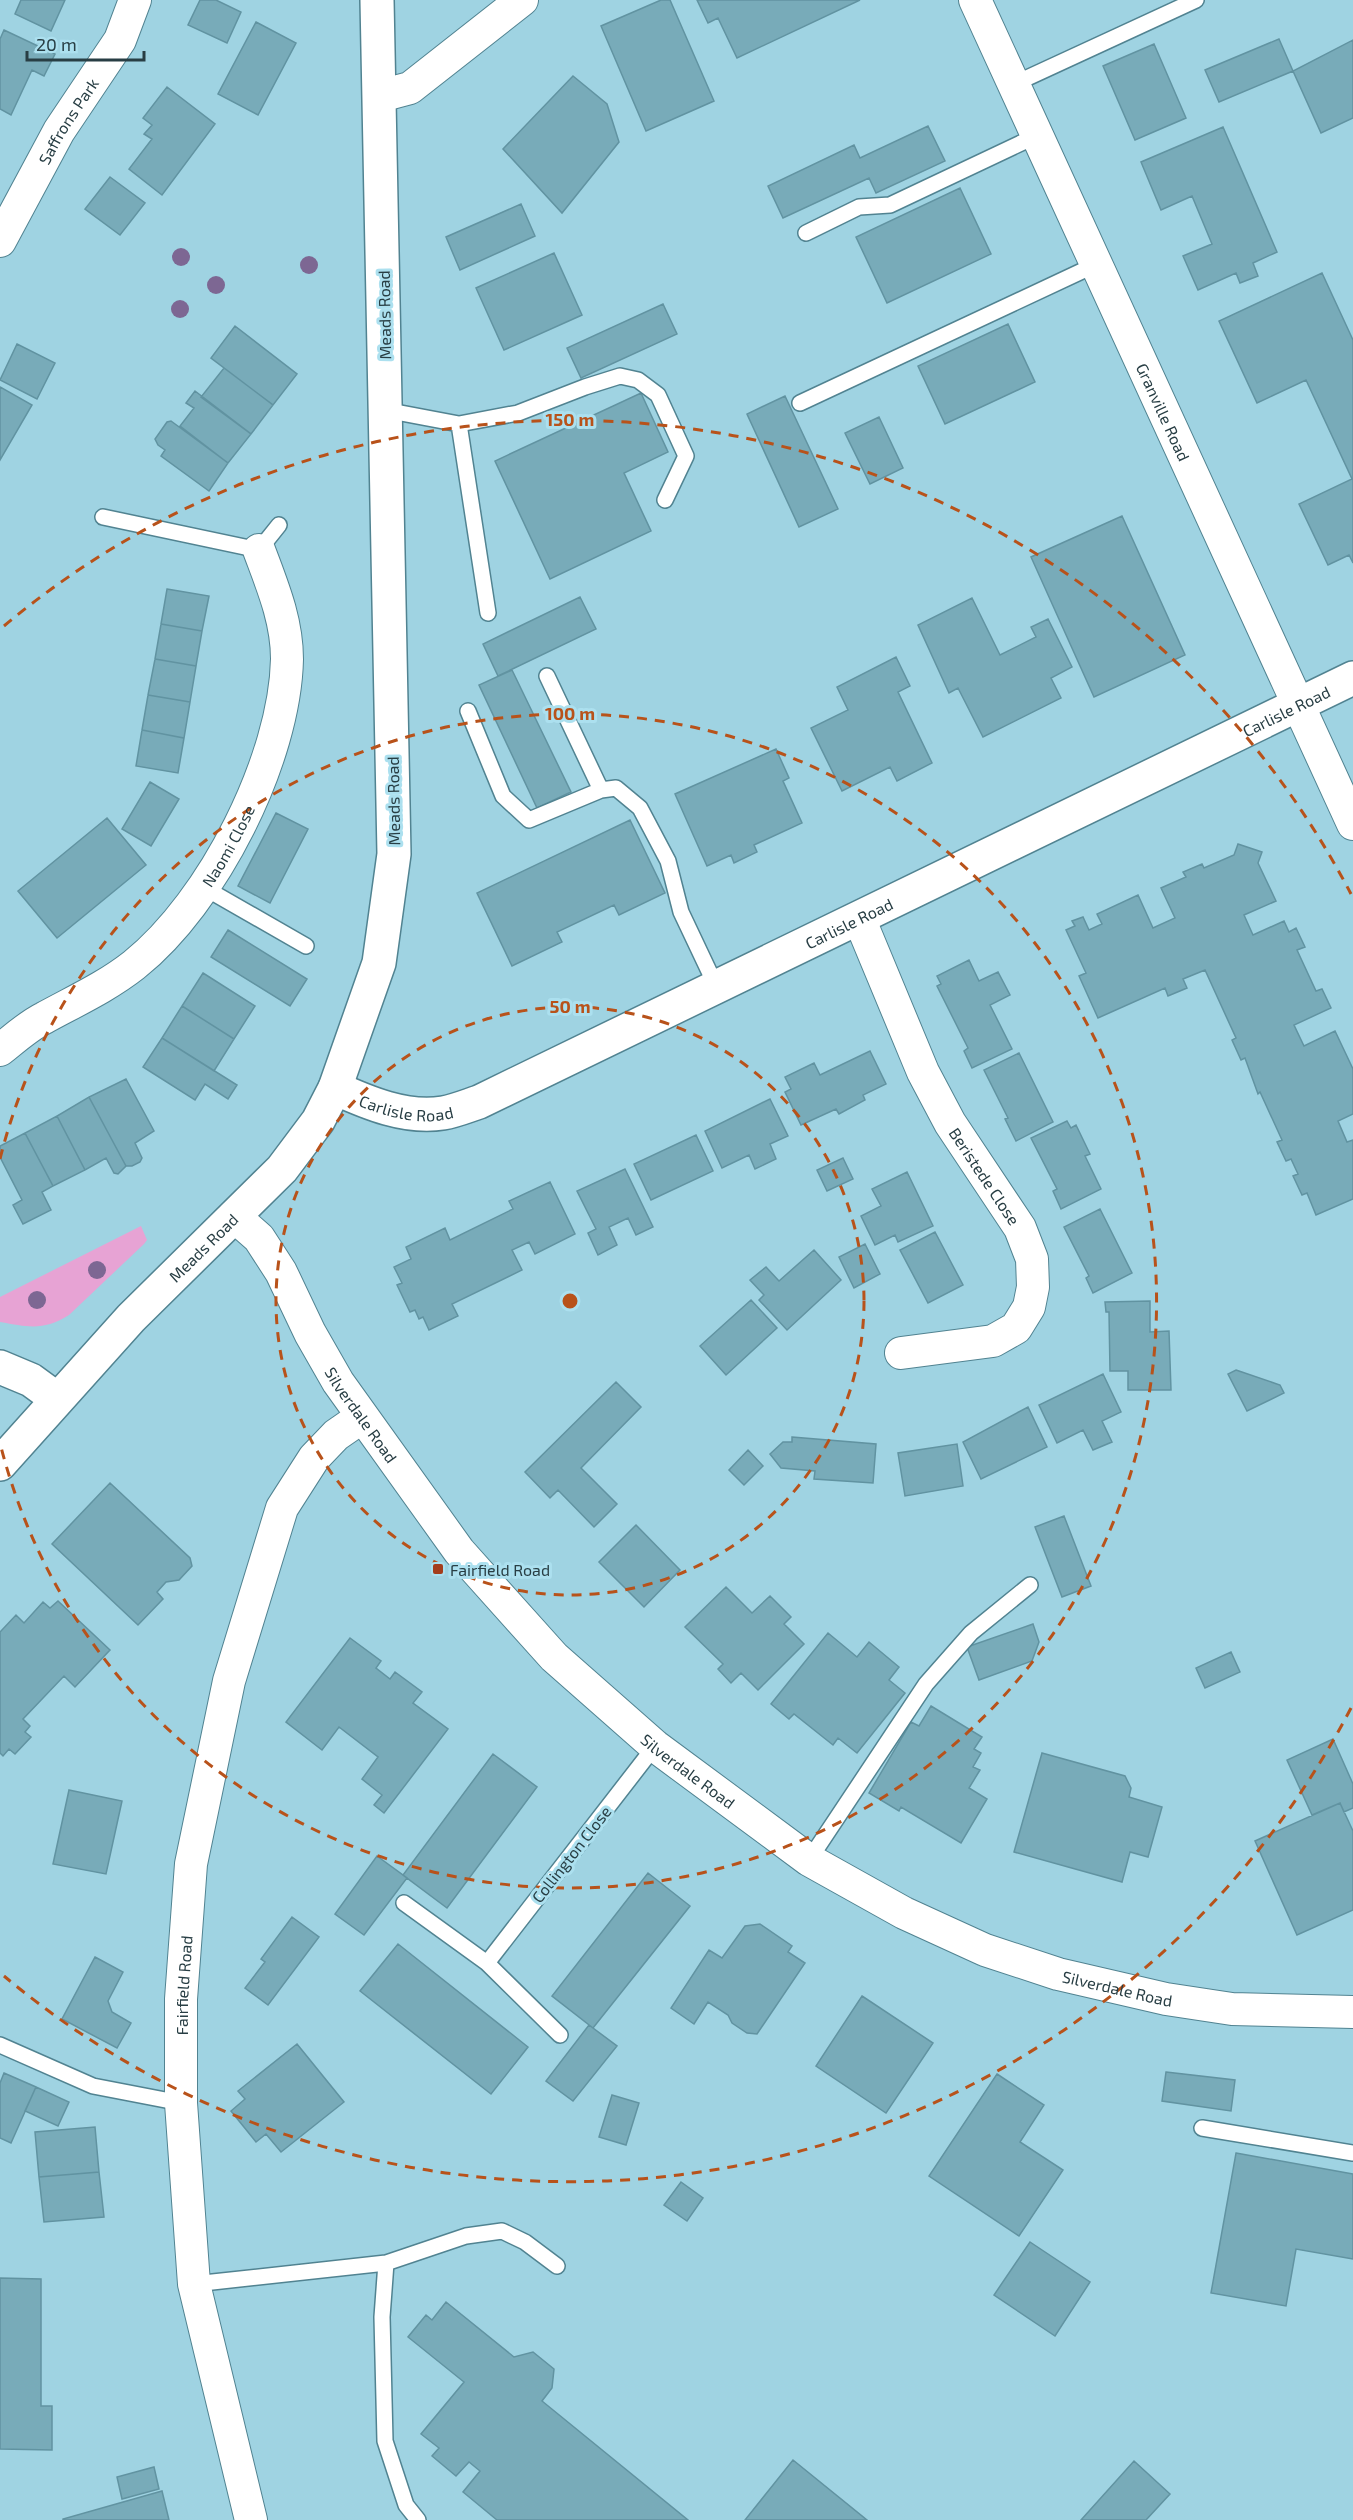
<svg xmlns="http://www.w3.org/2000/svg" width="1353" height="2520" font-family="'Exo 2',sans-serif">
  <rect width="100%" height="100%" fill="#9fd3e2"/>
  <path fill="#e7a3d4" d="M141,1226L147,1240L144,1244L69,1315C43,1331 29,1327 0,1322V1297Z"/>
  <path fill="#78abb9" stroke="#6193a1" stroke-width="1.5" d="M21,0H65L51,31L15,14Z
    M200,0H216L241,12L227,43L188,25Z
    M661,0H670L714,101L646,131L601,26Z
    M697,0H860L737,58L718,18L708,23Z
    M256,22L296,43L258,115L218,94Z
    M4,30L55,54L44,76L32,70L11,115L0,109V39Z
    M1279,39L1293,71L1219,102L1205,70Z
    M1353,40V118L1321,133L1293,71Z
    M1154,44L1186,118L1135,140L1103,66Z
    M573,76L607,104L619,142L562,213L503,149Z
    M167,87L215,124L162,195L129,169L152,139L144,134L152,125L143,118Z
    M928,126L945,161L876,193L869,178L783,218L768,186L854,145L860,158Z
    M1223,127L1277,252L1253,263L1258,276L1240,283L1236,273L1198,290L1183,256L1212,244L1192,196L1161,210L1141,162Z
    M110,177L145,203L120,235L85,209Z
    M960,188L991,254L887,303L856,237Z
    M521,204L535,236L460,270L446,237Z
    M554,253L582,315L504,350L476,288Z
    M1322,273L1353,340V563L1349,555L1328,565L1299,504L1352,479L1306,380L1257,403L1219,321Z
    M663,304L677,334L581,378L567,348Z
    M1008,324L1035,382L945,424L918,366Z
    M235,326L297,374L273,405L211,358Z
    M17,344L55,363L37,399L0,380Z
    M224,368L273,405L251,434L201,397Z
    M0,387L32,405L0,460Z
    M195,391L251,434L228,463L180,426L194,408L186,403Z
    M641,393L668,452L624,473L651,531L550,579L495,461Z
    M785,396L838,509L799,527L747,414Z
    M879,417L903,468L870,484L845,433Z
    M171,421L228,463L209,491L161,456L165,450L158,445L155,439L167,422Z
    M1122,516L1185,655L1094,697L1031,557Z
    M167,589L209,596L202,631L161,624Z
    M580,597L596,629L498,676L483,644Z
    M972,598L1000,655L1036,637L1031,627L1048,619L1072,667L1051,678L1061,698L983,737L958,688L949,693L918,625Z
    M161,624L202,631L196,666L155,659Z
    M896,657L910,686L898,692L932,763L897,781L890,767L842,791L811,728L848,710L837,687Z
    M155,659L196,666L190,702L148,695Z
    M512,670L571,792L537,808L479,685Z
    M148,695L190,702L184,738L142,730Z
    M142,730L184,738L178,773L136,766Z
    M776,749L789,778L783,781L802,823L754,845L757,852L734,863L731,855L707,866L675,794Z
    M150,782L179,799L151,846L122,829Z
    M276,813L308,829L270,903L238,886Z
    M107,818L146,865L57,938L18,891Z
    M630,820L665,893L619,915L614,905L557,932L562,942L512,966L477,893Z
    M1238,844L1262,852L1258,863L1276,901L1244,915L1253,935L1284,921L1289,932L1296,928L1305,947L1297,950L1316,991L1322,989L1331,1008L1294,1025L1304,1046L1335,1031L1353,1069V1114L1338,1121L1347,1142L1353,1140V1199L1316,1215L1307,1193L1302,1195L1293,1176L1298,1174L1291,1159L1286,1161L1277,1142L1282,1140L1260,1092L1258,1094L1245,1058L1241,1060L1232,1040L1236,1038L1205,970L1183,979L1187,988L1168,996L1165,988L1098,1018L1079,976L1086,973L1066,930L1075,926L1072,921L1083,917L1089,930L1102,924L1097,914L1138,895L1153,928L1175,918L1161,888L1186,877L1183,872L1202,864L1204,868L1234,855Z
    M228,930L307,979L290,1006L211,957Z
    M969,960L979,981L998,972L1010,995L990,1005L1012,1049L972,1068L964,1051L968,1048L937,986L941,984L937,976Z
    M203,973L255,1006L234,1039L182,1006Z
    M182,1006L234,1039L214,1071L162,1038Z
    M162,1038L237,1085L228,1099L205,1084L195,1100L143,1067Z
    M870,1051L886,1084L863,1095L865,1100L839,1114L836,1109L801,1125L785,1092L791,1089L785,1077L814,1063L820,1075Z
    M1019,1053L1053,1122L1016,1141L1005,1119L1008,1118L984,1070Z
    M126,1079L154,1131L135,1143L142,1158L140,1162L132,1166H126L89,1097Z
    M89,1097L126,1166L118,1174L114,1173L106,1158L85,1170L57,1116Z
    M770,1099L788,1136L770,1144L776,1159L755,1169L749,1155L722,1168L705,1131Z
    M57,1116L85,1170L53,1186L25,1133Z
    M1067,1121L1071,1128L1076,1125L1090,1154L1085,1156L1101,1189L1061,1209L1053,1191L1057,1189L1031,1138Z
    M25,1133L53,1186L42,1192L51,1210L23,1224L13,1205L22,1200L0,1157V1146Z
    M696,1135L713,1171L651,1200L634,1164Z
    M843,1158L853,1179L827,1191L817,1170Z
    M625,1169L653,1227L636,1235L628,1218L609,1227L617,1245L598,1255L588,1233L596,1229L577,1191Z
    M907,1172L933,1226L898,1242L895,1235L875,1245L861,1216L881,1206L872,1189Z
    M550,1182L575,1234L535,1254L529,1242L512,1250L522,1270L452,1304L458,1316L429,1330L423,1317L419,1319L415,1310L410,1312L397,1285L402,1283L394,1267L411,1259L406,1247L445,1228L450,1240L513,1209L509,1201Z
    M1100,1209L1132,1273L1093,1293L1086,1278L1089,1276L1064,1227Z
    M935,1232L963,1285L928,1303L900,1250Z
    M865,1244L880,1274L854,1288L839,1257Z
    M814,1250L841,1280L787,1330L759,1300L764,1295L750,1280L766,1267L779,1281Z
    M751,1300L777,1328L726,1375L700,1346Z
    M1150,1301V1332L1169,1331L1171,1390H1128V1371H1110L1109,1312H1106L1105,1302Z
    M1236,1370L1280,1385L1284,1393L1247,1411L1228,1374Z
    M1103,1374L1121,1412L1102,1421L1112,1442L1093,1450L1083,1430L1057,1443L1039,1405Z
    M616,1382L641,1407L581,1468L617,1504L594,1527L558,1490L550,1498L525,1472Z
    M1028,1407L1047,1447L981,1479L963,1442Z
    M792,1437L876,1444L873,1483L814,1479L815,1471L781,1468L770,1454L783,1442H792Z
    M957,1444L963,1486L905,1496L898,1453Z
    M748,1450L763,1466L744,1485L729,1470Z
    M110,1483L190,1558L192,1566L179,1580L166,1582L157,1592L163,1599L138,1625L52,1544Z
    M1064,1516L1091,1586L1062,1597L1035,1527Z
    M636,1525L680,1570L644,1607L599,1562Z
    M726,1587L752,1613L770,1596L791,1617L784,1624L804,1644L758,1690L741,1673L731,1683L718,1669L723,1664L685,1627Z
    M58,1601L110,1650L75,1687L64,1676L23,1719L30,1726L25,1732L31,1737L15,1754L9,1749L3,1756L0,1753V1632L16,1615L24,1623L43,1602L50,1608Z
    M1033,1624L1039,1642L1032,1661L979,1680L967,1647Z
    M828,1633L857,1657L869,1642L899,1667L889,1680L905,1693L857,1753L838,1738L833,1745L794,1714L789,1719L771,1704Z
    M350,1638L381,1661L376,1668L390,1679L395,1672L422,1692L413,1703L448,1729L384,1813L374,1805L382,1795L362,1779L378,1757L339,1727L322,1750L286,1722Z
    M1231,1652L1240,1672L1205,1688L1196,1668Z
    M931,1706L982,1737L974,1749L981,1753L973,1767L980,1770L969,1788L987,1799L961,1843L901,1807L899,1811L869,1793L911,1722L919,1726Z
    M1333,1739L1353,1784V1808L1344,1812L1340,1803L1312,1815L1287,1760Z
    M1042,1753L1125,1776L1131,1788L1129,1797L1162,1807L1148,1857L1130,1852L1122,1882L1014,1852Z
    M493,1754L537,1787L447,1908L403,1875Z
    M69,1790L122,1801L106,1874L53,1864Z
    M1340,1803L1353,1831V1910L1297,1935L1255,1841Z
    M377,1856L407,1878L364,1935L335,1914Z
    M648,1873L690,1906L593,2028L552,1996Z
    M292,1917L319,1937L268,2005L245,1988L265,1962L261,1959Z
    M760,1924L792,1946L788,1952L805,1963L757,2034L747,2033L732,2023L728,2015L708,2002L694,2024L671,2008L709,1950L722,1958L745,1926Z
    M398,1944L528,2047L491,2094L360,1991Z
    M95,1957L123,1972L108,2001L112,2012L131,2023L117,2048L62,2019Z
    M862,1996L933,2043L886,2113L816,2066Z
    M589,2025L617,2046L573,2101L546,2081Z
    M297,2044L344,2102L281,2152L266,2134L256,2142L231,2111L245,2099L238,2091Z
    M1166,2072L1235,2080L1231,2111L1162,2101Z
    M4,2073L36,2087L11,2143L0,2138V2083Z
    M997,2074L1044,2105L1020,2142L1063,2170L1019,2236L929,2176Z
    M36,2087L69,2102L58,2126L25,2111Z
    M612,2095L639,2103L626,2145L599,2137Z
    M95,2127L99,2172L39,2177L35,2132Z
    M1236,2153L1353,2174V2259L1296,2249L1286,2306L1211,2293Z
    M99,2172L104,2217L44,2222L39,2177Z
    M681,2182L703,2198L687,2221L664,2205Z
    M1030,2242L1090,2282L1055,2336L994,2295Z
    M0,2278L41,2279V2406H52V2450L0,2449Z
    M446,2302L514,2357L533,2352L554,2369L552,2388L542,2401L688,2520H497L463,2492L480,2471L469,2462L456,2476L432,2456L439,2448L421,2434L464,2382L408,2337L426,2315L432,2320Z
    M793,2460L867,2520H745Z
    M1134,2461L1170,2494L1146,2520H1081Z
    M154,2467L159,2489L122,2499L117,2477Z
    M162,2491L169,2520H63V2519Z"/>
  <g fill="none" stroke-linecap="round" stroke-linejoin="round">
    <defs>
      <path id="service" d="M1014,84L1196,0
        M806,233L859,207L890,205L1038,135
        M800,403L1097,264
        M385,410L459,424L518,413L585,387L620,376L638,380L658,395L686,456L665,500
        M459,424L488,613
        M103,517L259,550L279,525
        M547,676L601,790
        M468,711L503,796L529,820L601,790L616,788L640,808L668,861L681,912L716,986
        M203,887L306,946
        M809,1860L926,1684L971,1633L1030,1585
        M404,1903L487,1963L560,2035
        M487,1963L655,1746
        M0,2045L93,2086L181,2103
        M1202,2128L1353,2153
        M386,2263L466,2236L502,2231L525,2242L557,2266
        M194,2284L386,2263L382,2317L385,2441L406,2505L418,2520"/>
      <g id="minor">
        <path id="s1" d="M975,0L1353,824"/>
        <path d="M380,96L410,88L522,0"/>
        <path id="s2" d="M0,241L59,131L120,40L135,0"/>
        <path id="s3" d="M859,918L923,1072L950,1123L1020,1228L1032,1259L1033,1287L1029,1307L1016,1328L993,1341L901,1353"/>
        <path id="s4" d="M0,1050C14,1039 28,1026 44,1018C75,1001 106,987 134,965C213,902 285,759 287,659C287,620 272,585 259,550"/>
        <path id="s5" d="M234,1216L259,1238L281,1272L310,1333L338,1382L459,1551L554,1657L655,1746L809,1860L904,1913L985,1950L1058,1974L1166,1999L1232,2009L1353,2012"/>
        <path id="s6" d="M251,2520L194,2284L181,2103V1999L191,1864L229,1681L282,1508L314,1458L336,1435L362,1417"/>
      </g>
      <g id="tertiary">
        <path id="s7" d="M335,1088C368,1103 406,1119 443,1113C455,1111 467,1106 479,1102L1353,678"/>
        <path d="M0,1367L31,1380L57,1399"/>
        <path id="s8" d="M0,1464L131,1318L282,1169L318,1121L335,1088L379,963L394,854L377,0"/>
      </g>
    </defs>
    <use href="#service" stroke="#518391" stroke-width="18"/>
    <use href="#minor" stroke="#518391" stroke-width="34"/>
    <use href="#tertiary" stroke="#518391" stroke-width="36"/>
    <use href="#service" stroke="#fff" stroke-width="15"/>
    <use href="#minor" stroke="#fff" stroke-width="32"/>
    <use href="#tertiary" stroke="#fff" stroke-width="33"/>
  </g>
  <g fill="#7d6793">
    <circle cx="181" cy="257" r="9"/>
    <circle cx="309" cy="265" r="9"/>
    <circle cx="216" cy="285" r="9"/>
    <circle cx="180" cy="309" r="9"/>
    <circle cx="97" cy="1270" r="9"/>
    <circle cx="37" cy="1300" r="9"/>
  </g>
  <g fill="none" stroke="#b8521a" stroke-width="3" stroke-dasharray="10 8">
    <circle cx="570" cy="1301" r="294"/>
    <path d="M0 1159A587 587 0 1 1 0 1443"/>
    <path d="M1351 1708A881 881 0 0 1 4 1976M4 626A881 881 0 0 1 1351 894"/>
  </g>
  <rect fill="#a43d1c" stroke="#ace0ef" stroke-width="2" x="432" y="1563" width="12" height="12" rx="3"/>
  <g text-anchor="middle" dominant-baseline="central" stroke-width="6" stroke-linejoin="round" paint-order="stroke">
    <g font-size="16" fill="#283e44" stroke="#ace0ef">
      <text stroke="none"><textPath href="#s2" startOffset="138">Saffrons Park</textPath></text>
      <text transform="translate(384 315) rotate(-91)">Meads Road</text>
      <text stroke="none"><textPath href="#s1" startOffset="453">Granville Road</textPath></text>
      <text stroke="none"><textPath href="#s7" startOffset="1047">Carlisle Road</textPath></text>
      <text transform="translate(393 801) rotate(-91)">Meads Road</text>
      <text stroke="none"><textPath href="#s4" startOffset="312">Naomi Close</textPath></text>
      <text stroke="none"><textPath href="#s7" startOffset="561">Carlisle Road</textPath></text>
      <text stroke="none"><textPath href="#s7" startOffset="75">Carlisle Road</textPath></text>
      <text stroke="none"><textPath href="#s3" startOffset="288">Beristede Close</textPath></text>
      <text stroke="none"><textPath href="#s8" startOffset="297">Meads Road</textPath></text>
      <text stroke="none"><textPath href="#s5" startOffset="238">Silverdale Road</textPath></text>
      <text stroke="none"><textPath href="#s5" startOffset="724">Silverdale Road</textPath></text>
      <text transform="translate(571 1854) rotate(-52)">Collington Close</text>
      <text stroke="none"><textPath href="#s6" startOffset="542">Fairfield Road</textPath></text>
      <text stroke="none"><textPath href="#s5" startOffset="1210">Silverdale Road</textPath></text>
    </g>
    <g font-size="16" fill="#283e44" stroke="#ace0ef" text-anchor="start">
      <text x="450" y="1569">Fairfield Road</text>
    </g>
  </g>
  <circle cx="570" cy="1301" r="9" fill="#b8521a" stroke="#ace0ef" stroke-width="3"/>
  <g font-size="18" text-anchor="middle" font-weight="bold" fill="#b8521a" stroke="#ace0ef" stroke-width="6" stroke-linejoin="round" paint-order="stroke">
    <text x="570" y="426">150 m</text>
    <text x="570" y="720">100 m</text>
    <text x="570" y="1013">50 m</text>
  </g>
  <path d="M27 51v9h117v-9" fill="none" stroke="#283e44" stroke-width="3"/>
  <text x="36" y="51" font-size="18" fill="#283e44" stroke="#ace0ef" stroke-width="4.5" paint-order="stroke">20 m</text>
</svg>
